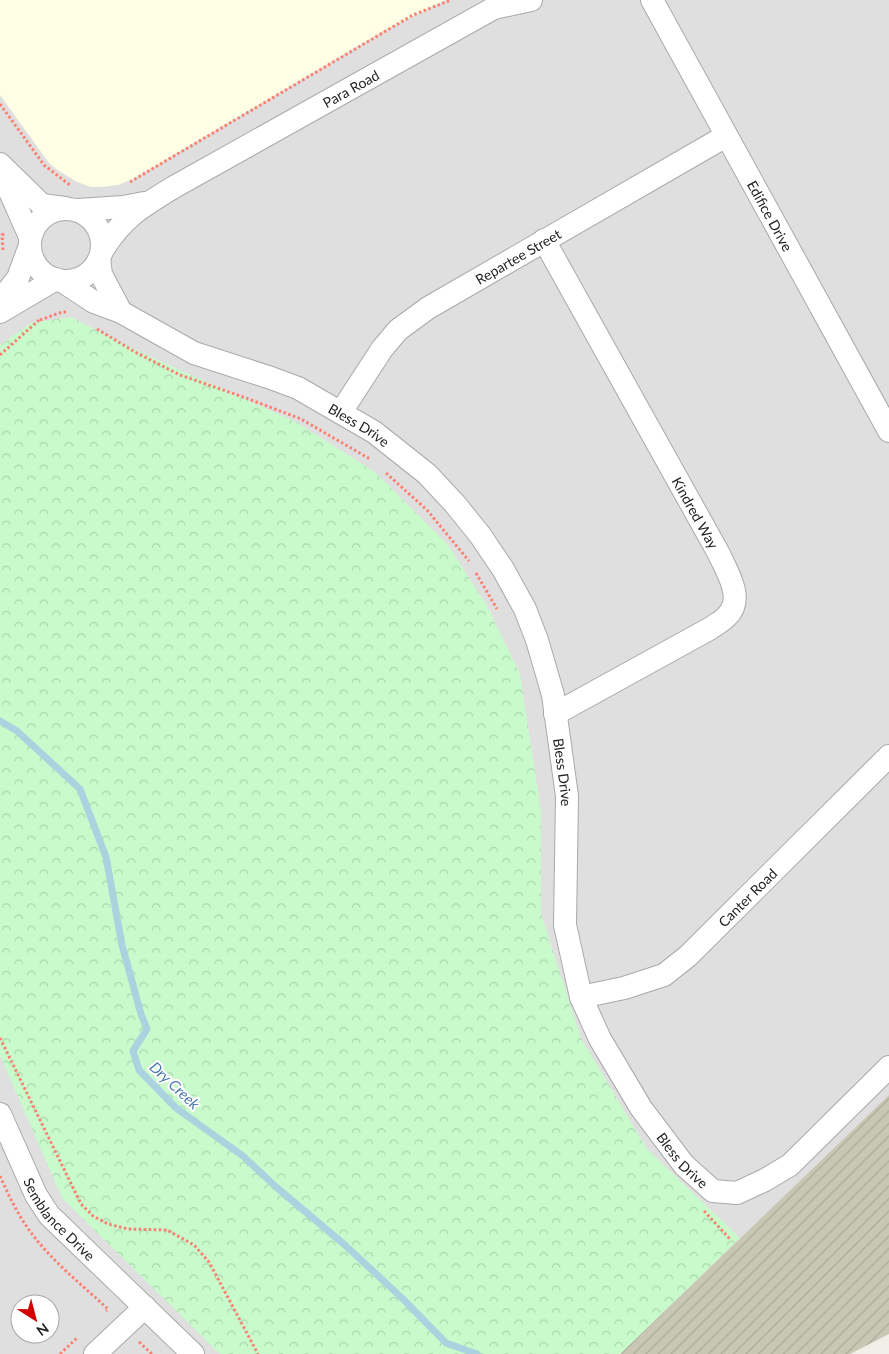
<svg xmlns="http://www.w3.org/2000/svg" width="889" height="1354" font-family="Lato,sans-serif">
  <defs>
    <pattern id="construction-furrows" width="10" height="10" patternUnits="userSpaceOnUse" patternTransform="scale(1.25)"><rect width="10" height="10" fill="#c7c7b4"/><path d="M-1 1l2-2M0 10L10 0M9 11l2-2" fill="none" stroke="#abab9a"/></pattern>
    <pattern id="park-crowns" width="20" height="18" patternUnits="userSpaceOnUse" patternTransform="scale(1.25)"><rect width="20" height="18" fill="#c8facc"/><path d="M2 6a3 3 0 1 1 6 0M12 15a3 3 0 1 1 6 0" fill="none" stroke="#acd6af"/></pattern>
  </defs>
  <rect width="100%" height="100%" fill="#f2efe9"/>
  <path fill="#e0dfdf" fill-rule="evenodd" d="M0,0H889V1095L620,1354H0ZM20,1304H50V1334H20Z"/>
  <path fill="#ffffe5" d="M0,0H446L385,30L133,179L118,185L102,187H91L77,182L56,169L49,163L0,95Z"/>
  <path fill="url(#construction-furrows)" d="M889,1095V1334L850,1354H620Z"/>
  <path fill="url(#park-crowns)" d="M71,317L129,347L296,422L375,472L448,545L487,606L520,674L541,811V914L581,1038L647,1149L740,1238L620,1354H220L62,1198L0,1055V345L31,323Z"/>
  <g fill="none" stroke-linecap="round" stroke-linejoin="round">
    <path stroke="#aad3df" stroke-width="7" d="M0,721L17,731L80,789L106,857L122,945L141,1014L147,1029L133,1051L139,1070L176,1108L243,1156L275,1186L346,1246L403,1299L446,1343L477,1354"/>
    <defs>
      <g id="minor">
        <path id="s1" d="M652,0L889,431"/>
        <path d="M0,164L42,205L65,208"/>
        <path d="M2,174L30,237"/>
        <circle cx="66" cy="245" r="36"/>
        <path d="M78,210L123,207L144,203"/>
        <path id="s2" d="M544,240L719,554C727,572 745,599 727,616C723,621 716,624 711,628L555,714"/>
        <path id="s3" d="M102,251C122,218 141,207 174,187L494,8L531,0"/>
        <path d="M99,259L101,274L121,312"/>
        <path id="s4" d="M62,281L94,302L121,312L194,353L271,378L298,388L374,432L427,474L455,504L480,535L503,569L525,609L537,640L553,695L567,796L565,925L581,997L600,1039L641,1108L684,1165L713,1191L737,1193L765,1180L790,1165L889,1067"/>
        <path d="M0,301L18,278L29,248"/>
        <path d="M0,312L56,279"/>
        <path id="s5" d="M341,412L382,349L398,330L428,308L726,136"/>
        <path id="s6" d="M581,997L624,988L664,975L688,956L889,756"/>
        <path id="s7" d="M0,1114L36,1195L49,1215L193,1354"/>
        <path d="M95,1354L145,1307"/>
      </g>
    </defs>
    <use href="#minor" stroke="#a9a9a9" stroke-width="24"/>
    <path stroke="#fa8072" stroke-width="3" stroke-dasharray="2.5 2.5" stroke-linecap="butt" d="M0,104L44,165L71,186
      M130,182L413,15L451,0
      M3,250L2,235L5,233
      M40,320L62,312H68
      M97,329L135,352L180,375L246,398L301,419L370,459
      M0,355L39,320
      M386,473L427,510L469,561
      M476,573L497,609
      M0,1038L81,1204L93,1216L108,1224L128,1229L167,1230L194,1245L209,1262L258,1354
      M0,1176C8,1194 16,1211 27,1227C48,1258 81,1284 108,1309L106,1311
      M704,1211L730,1239
      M139,1342L152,1354
      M60,1354L78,1337"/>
    <use href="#minor" stroke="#fff" stroke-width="22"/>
  </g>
  <g text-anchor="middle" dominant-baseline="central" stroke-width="4" stroke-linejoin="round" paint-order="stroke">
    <g font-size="14" fill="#222" stroke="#fff">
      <text stroke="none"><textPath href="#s3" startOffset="300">Para Road</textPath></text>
      <text stroke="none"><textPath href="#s1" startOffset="246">Edifice Drive</textPath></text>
      <text stroke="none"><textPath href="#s5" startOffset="241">Repartee Street</textPath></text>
      <text stroke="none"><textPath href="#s4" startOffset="332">Bless Drive</textPath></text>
      <text stroke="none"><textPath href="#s2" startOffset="312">Kindred Way</textPath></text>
      <text stroke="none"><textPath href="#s4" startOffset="752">Bless Drive</textPath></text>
      <text stroke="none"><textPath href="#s6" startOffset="200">Canter Road</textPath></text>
      <text stroke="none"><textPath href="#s4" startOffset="1172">Bless Drive</textPath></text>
      <text stroke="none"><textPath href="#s7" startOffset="122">Semblance Drive</textPath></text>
    </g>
    <g font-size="15" font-style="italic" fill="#4a7aab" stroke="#fff">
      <text transform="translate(175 1085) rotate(43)">Dry Creek</text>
    </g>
  </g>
  <g transform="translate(35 1319) rotate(144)"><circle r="24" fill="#ffffff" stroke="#a7a7a7"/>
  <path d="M0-4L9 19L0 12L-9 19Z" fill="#d40000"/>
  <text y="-8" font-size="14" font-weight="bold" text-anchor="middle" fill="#222222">N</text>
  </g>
</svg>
